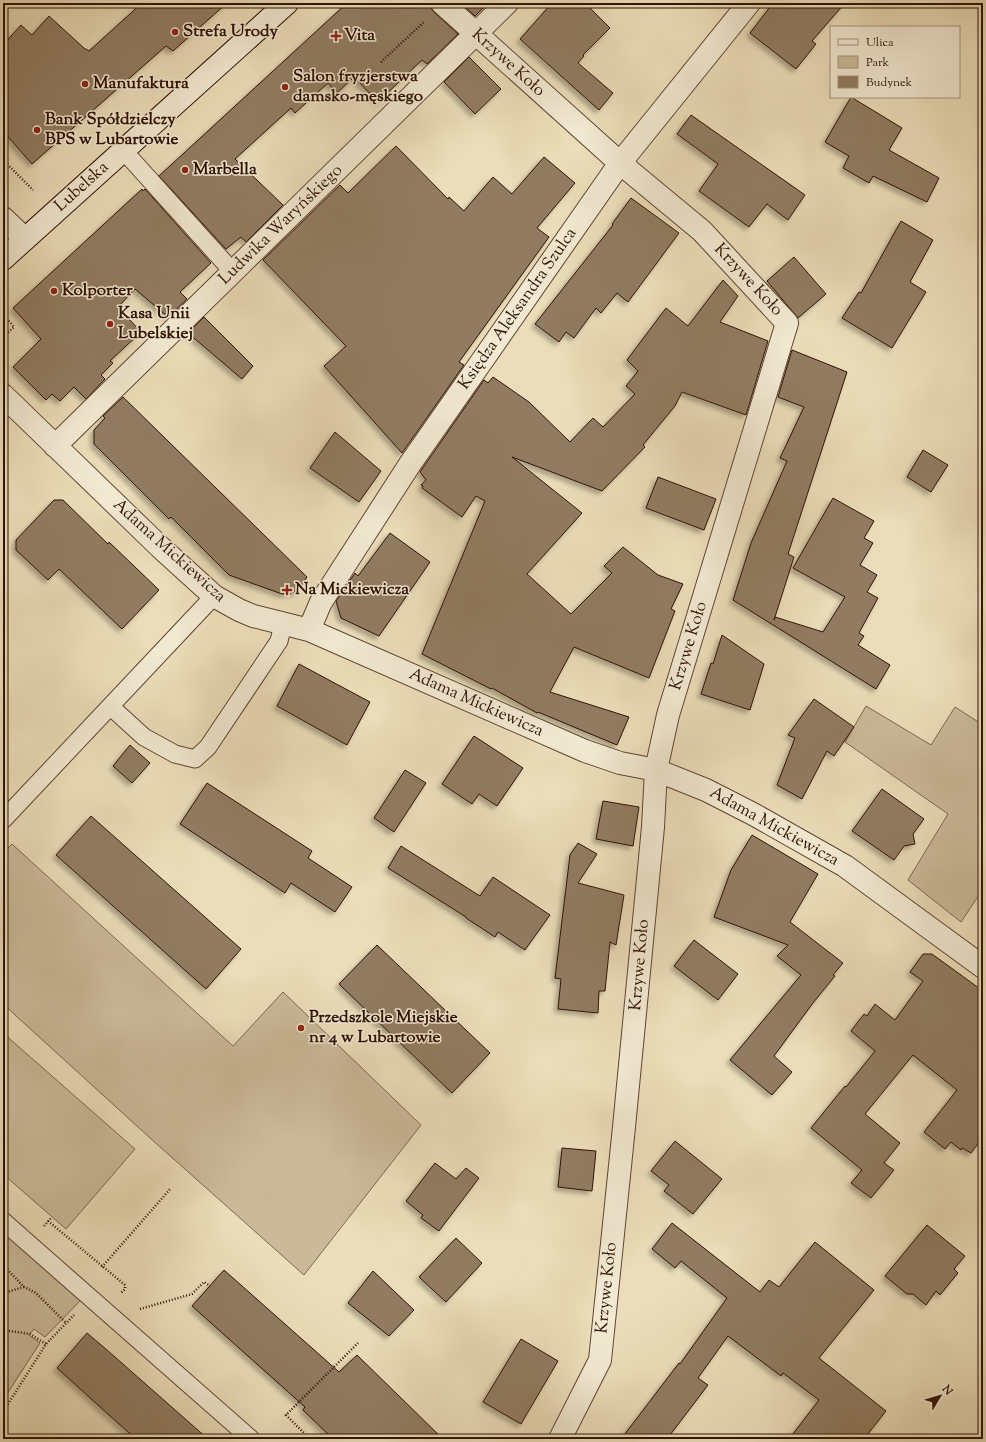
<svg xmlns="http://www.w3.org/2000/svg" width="986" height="1442" font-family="'Sorts Mill Goudy',serif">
  <defs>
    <filter id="shadow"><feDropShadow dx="-3.5" dy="3.5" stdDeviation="2" flood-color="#0004"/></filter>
  </defs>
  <rect width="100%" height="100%" fill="#ebddb9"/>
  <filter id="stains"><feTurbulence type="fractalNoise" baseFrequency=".005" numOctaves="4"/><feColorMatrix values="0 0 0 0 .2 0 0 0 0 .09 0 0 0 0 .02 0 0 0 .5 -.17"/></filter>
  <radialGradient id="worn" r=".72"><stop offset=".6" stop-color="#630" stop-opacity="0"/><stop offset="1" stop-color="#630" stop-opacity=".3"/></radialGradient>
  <path fill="#cbba9a" stroke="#7d664f" d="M866,706L931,745L955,707L983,725V889L961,922L908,880L948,814L845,742Z
    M12,844L233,1046L283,992L421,1125L304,1275L150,1138L3,1004V853Z
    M3,1033L135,1149L66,1229L3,1174Z
    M3,1230L82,1299L45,1337L34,1329L29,1335L40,1343L3,1400Z"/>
  <path fill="#917c62" stroke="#2f1204" filter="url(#shadow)" d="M142,3H227L173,51L166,46L32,164L3,131V45L21,25L32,35L49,16L85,49H86L89,51Z
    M347,3H430V7L434,12L458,34L427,64L422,60L378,102L354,77L337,93L328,83L295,113L291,108L235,159L283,205L246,242L241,237L226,249L159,176Z
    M461,3H488L475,16Z
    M552,3H585L610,28L583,55L584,56L578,63L613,93L599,110L520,39Z
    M773,3H845L812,41L816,44L796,69L750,33Z
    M469,57L501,89L475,114L444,82Z
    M851,97L902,128L889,150L939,178L927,202L873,176L869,183L843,168L849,156L825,142Z
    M691,115L805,195L788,220L767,204L749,227L699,191L718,164L677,134Z
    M396,146L448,199L449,197L464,211L493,177L512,194L544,157L575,183L537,228L549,237L459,362L464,365L402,453L324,366L346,346L263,260L340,185L348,193Z
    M142,189L143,191L145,189L211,263L180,292L187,299L168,317L135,289L118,307L141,332L110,361L113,363L101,375L105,379L86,399L74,387L60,401L52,394L46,400L13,367L41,339L13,308Z
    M631,198L679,233L628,302L617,293L601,313L596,308L574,338L566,332L559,342L535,324L613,225L612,224Z
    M901,221L933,240L910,282L926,292L892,348L842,318L859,292L861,293Z
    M794,257L826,294L798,318L767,281Z
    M723,280L738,296L720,322L768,341L746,415L682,392L675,406L643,445L645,447L602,491L512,457L582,513L527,574L571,614L612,573L604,566L623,547L658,575L683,584L671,609L675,611L649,678L574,647L550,692L629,717L617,745L538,712L537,713L492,688L491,689L422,654L485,501L476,496L462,517L422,488L423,486L421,485L426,480L420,472L484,380L488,383L493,377L529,402L570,442L593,418L603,427L635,394L626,386L638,371L627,360L666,308L688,326Z
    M204,317L253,366L242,379L188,333Z
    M792,350L847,372L788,554L794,557L774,620L775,617L823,632L845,597L793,568L833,498L874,521L864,538L873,543L860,565L877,575L867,592L878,598L859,633L864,636L858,645L890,665L876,689L733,600L751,543L787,461L780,458L804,407L778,397Z
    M123,397L307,577L297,592L282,594L229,575L171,517L169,519L94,444V430L105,418L103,416Z
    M335,432L381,471L359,502L310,468Z
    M923,450L948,465L931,492L907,477Z
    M658,477L716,499L704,530L646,508Z
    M54,500H63L108,544L109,542L159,590L122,629L59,569L48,580L16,550V540Z
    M390,533L430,562L379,636L341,618L336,601L355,573L358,576Z
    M722,635L764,664L750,710L701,694L711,663L713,664Z
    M299,664L370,702L347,745L277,706Z
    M814,699L854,727L834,756L827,751L802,799L777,785L795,738L788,735Z
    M474,736L523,768L497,806L479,794L472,804L442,784Z
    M130,745L150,763L132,783L113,766Z
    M405,770L426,783L394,832L374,818Z
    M207,783L312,851L308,858L352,887L335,912L291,883L285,893L180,824Z
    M882,789L924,819L913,834L915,844L904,846L894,860L852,831Z
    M603,801L639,807L633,846L596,839Z
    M91,816L241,949L206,989L56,855Z
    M752,835L818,874L790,922L843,963L833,975L835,976L813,1003L774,1056L792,1072L772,1095L730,1060L801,975L777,956L788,945L714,917L731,870Z
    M578,843L597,854L578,883L624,895L616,945L610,942L605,991H599L598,1013L558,1009L561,979L555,978L570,855Z
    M401,846L480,896L493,877L550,915L525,950L498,932L495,937L466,918V917L388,868Z
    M694,940L738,974L718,1000L674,966Z
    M377,945L490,1053L452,1093L339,984Z
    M923,954H932L983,991V1137L971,1153L962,1148L961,1150L951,1142L945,1149L924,1132L957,1090L913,1055L865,1114L900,1143L884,1163L894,1170L871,1198L851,1183L862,1170L811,1128L845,1086L846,1087L875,1051L851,1031L864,1014L867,1016L875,1004L895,1020L923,981L910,972Z
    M675,1141L722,1179L693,1214L664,1191L669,1185L651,1171Z
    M562,1148L596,1151L592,1191L558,1187Z
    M435,1163L456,1179L466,1168L479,1178L439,1231L421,1218L423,1215L406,1201Z
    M672,1223L760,1292L769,1280L779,1287L815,1242L874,1290L819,1358L886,1411L864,1439H789L819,1400L783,1373L781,1376L728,1336L698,1378L708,1385L667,1439H621L679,1363L680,1364L727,1298L681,1261L675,1268L652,1249Z
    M927,1225L965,1256L954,1269L958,1273L940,1295L936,1291L926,1305L913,1294H907L885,1276Z
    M456,1238L482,1263L446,1302L419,1277Z
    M224,1270L339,1372L357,1355L443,1439H333L303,1410L305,1407L192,1306Z
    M373,1271L414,1310L389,1336L348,1303Z
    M87,1333L107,1350L208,1439H136L109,1415L57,1368Z
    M521,1339L558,1361L521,1424L483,1402Z"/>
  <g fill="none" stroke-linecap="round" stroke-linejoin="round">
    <defs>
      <path id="lane" d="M123,150L233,272
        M111,707L144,737L175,754L195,759L208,747L279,641L283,624
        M3,820L214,596
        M3,1221L251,1439"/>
      <path id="street" d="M442,3L620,163L702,231L787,323L668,715L656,770L653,827L624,1127L600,1360L560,1439
        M3,218L25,239
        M3,395L160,547L214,596L239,610L253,616L309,630L585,751L620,763L656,770L706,790L753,814L845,866L983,967
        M55,446L507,3
        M309,630L321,602L410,464L620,163L749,3"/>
      <path id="secondary" d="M3,259L287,3"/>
    </defs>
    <use href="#lane" stroke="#5e4531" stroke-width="19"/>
    <use href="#street" stroke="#5e4531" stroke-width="24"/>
    <use href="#secondary" stroke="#2f1204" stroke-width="24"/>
    <path stroke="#2f1204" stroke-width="2.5" stroke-dasharray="1 2" stroke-linecap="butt" d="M381,62L424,22
      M3,160L33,190
      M3,314L14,327L3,337
      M48,1221L125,1285V1289L121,1293
      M44,1226L52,1217
      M3,1265L24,1287L36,1293L66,1323
      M102,1267L171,1188
      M3,1293L24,1287
      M140,1309L192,1294L204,1282L210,1286
      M3,1330L30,1334L46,1344
      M3,1412L46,1344L74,1315
      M310,1439L286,1415L358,1343"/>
    <use href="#lane" stroke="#f2e9d2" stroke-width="17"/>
    <use href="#street" stroke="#f2e9d2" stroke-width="22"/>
    <use href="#secondary" stroke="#f2e9d2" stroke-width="22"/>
  </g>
  <g fill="#8f2418" stroke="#f2e9d2" stroke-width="1.5">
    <circle cx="175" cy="32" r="4"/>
    <path d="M334 30h4v4h4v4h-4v4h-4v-4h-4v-4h4z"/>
    <circle cx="85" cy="84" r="4"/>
    <circle cx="285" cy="87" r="4"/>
    <circle cx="37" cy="130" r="4"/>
    <circle cx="185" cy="170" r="4"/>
    <circle cx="54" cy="291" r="4"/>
    <circle cx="110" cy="324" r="4"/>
    <path d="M285 584h4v4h4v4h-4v4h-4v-4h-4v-4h4z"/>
    <circle cx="301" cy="1028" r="4"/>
  </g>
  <g text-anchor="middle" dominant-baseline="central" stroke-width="3" stroke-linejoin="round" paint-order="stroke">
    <g font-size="17" font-weight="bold" fill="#2f1204" stroke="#f2e9d2" text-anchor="start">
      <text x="183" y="32">Strefa Urody</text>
      <text x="344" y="36">Vita</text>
      <text x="293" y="77">Salon fryzjerstwa<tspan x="293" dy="20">damsko-męskiego</tspan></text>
      <text x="93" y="84">Manufaktura</text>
      <text x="45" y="120">Bank Spółdzielczy<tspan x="45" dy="20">BPS w Lubartowie</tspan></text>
      <text x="193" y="170">Marbella</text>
      <text x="62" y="291">Kolporter</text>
      <text x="118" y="314">Kasa Unii<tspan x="118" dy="20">Lubelskiej</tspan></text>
      <text x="295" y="590">Na Mickiewicza</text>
      <text x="309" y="1018">Przedszkole Miejskie<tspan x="309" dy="20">nr 4 w Lubartowie</tspan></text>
    </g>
    <g font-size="17" fill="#2f1204" stroke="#f2e9d2">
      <text transform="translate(508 63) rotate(42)">Krzywe Koło</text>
      <text transform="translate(82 187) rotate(-42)">Lubelska</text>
      <text transform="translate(281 225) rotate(-44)">Ludwika Waryńskiego</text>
      <text transform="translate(748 280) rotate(47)">Krzywe Koło</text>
      <text transform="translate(518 309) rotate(-55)">Księdza Aleksandra Szulca</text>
      <text transform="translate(169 551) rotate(42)">Adama Mickiewicza</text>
      <text transform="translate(689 646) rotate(-73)">Krzywe Koło</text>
      <text transform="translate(476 703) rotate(24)">Adama Mickiewicza</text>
      <text transform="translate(774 827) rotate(29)">Adama Mickiewicza</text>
      <text transform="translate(640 965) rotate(-85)">Krzywe Koło</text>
      <text transform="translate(607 1288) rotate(-84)">Krzywe Koło</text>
    </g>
  </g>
  <rect width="986" height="1442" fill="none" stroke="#ebddb9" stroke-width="16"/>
  <rect x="4" y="4" width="978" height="1434" fill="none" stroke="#2f1204" stroke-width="2"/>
  <rect x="8" y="8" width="970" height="1426" fill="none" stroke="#2f1204"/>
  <rect x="830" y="26" width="130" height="72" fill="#f2e9d2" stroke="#a49380"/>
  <rect x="838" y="39" width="20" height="6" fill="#f2e9d2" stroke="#a49380"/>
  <text x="866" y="46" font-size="12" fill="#2f1204">Ulica</text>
  <rect x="838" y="56" width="20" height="12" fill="#cbba9a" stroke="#a49380"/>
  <text x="866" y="66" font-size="12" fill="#2f1204">Park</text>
  <rect x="838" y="76" width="20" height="12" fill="#917c62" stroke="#a49380"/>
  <text x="866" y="86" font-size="12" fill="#2f1204">Budynek</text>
  <g transform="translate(940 1396) rotate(52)" stroke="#f2e9d2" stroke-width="3" paint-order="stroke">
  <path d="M0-3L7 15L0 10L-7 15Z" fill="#2f1204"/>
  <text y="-6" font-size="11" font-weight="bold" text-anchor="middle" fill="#2f1204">N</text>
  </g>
  <rect width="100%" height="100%" filter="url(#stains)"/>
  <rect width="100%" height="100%" fill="url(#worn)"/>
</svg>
